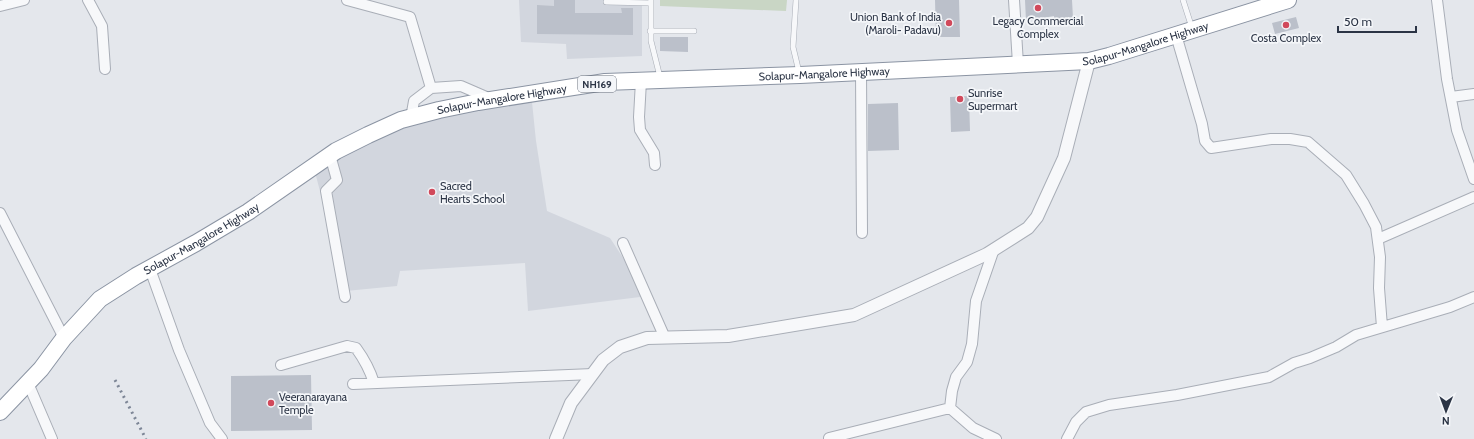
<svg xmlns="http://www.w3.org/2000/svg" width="1474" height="439" font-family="Cabin,sans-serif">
  <rect width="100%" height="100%" fill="#e4e7ec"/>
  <path fill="#d2d6de" d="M519,0H642V56L567,59L566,44L521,42Z
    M532,102L536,141L547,211L610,238L643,288L640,297L528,311L525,263L400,271L397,286L346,291L315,172L386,129L442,113Z"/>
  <path fill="#c9d6c5" d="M660,0H787L786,11L660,6Z"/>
  <path fill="#bbc0ca" d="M554,0H575V13H622L621,8H633V35L537,34V5L554,6Z
    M935,0H959L960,37H936Z
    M1025,0H1072L1073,18L1054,19V16L1026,21Z
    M1296,17L1299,28L1275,34L1272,23Z
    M660,37H688V52L660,51Z
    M969,96L970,131L951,132L950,97Z
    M898,103L899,150L868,151V104Z
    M311,375L312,430L231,431V376Z"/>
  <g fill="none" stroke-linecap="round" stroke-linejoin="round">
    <defs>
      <path id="service" d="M651,0V41L660,77
        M796,0L793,47L799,72
        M1183,0L1192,28
        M606,2L651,3
        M650,31H694"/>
      <path id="minor" d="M88,0L102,26L105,69
        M347,0L410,17L431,88
        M1014,0L1018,64
        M1437,0L1447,79L1457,130L1474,179
        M0,6L24,0
        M1176,35L1202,124L1205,141L1211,148L1271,139H1290L1308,142L1346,175L1364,204L1376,227L1380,257L1379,288L1382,327
        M861,72L862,233
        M641,81L639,117L640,130L654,153L655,165
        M1451,97L1474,94
        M411,118L414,101L431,88L461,86L491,99
        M330,155L337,180L326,191L345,297
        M0,213L64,338
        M1378,239L1474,197
        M623,243L665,338
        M994,249L976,301L972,344L967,362L956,377L952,391L950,408L973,428L996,439
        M150,269L179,350L210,423L222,439
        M281,365L347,346L356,348C364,359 370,370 374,383
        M28,383L52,439
        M353,384L593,374
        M829,438L950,408
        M1067,439L1076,422L1086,412L1109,405L1177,395L1269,377L1294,363L1310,358L1336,347L1356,335L1450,307L1474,297"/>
      <path id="tertiary" d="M556,439L571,403L603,360L620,347L647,338L728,336L854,315L987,254L1028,228L1037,217L1064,158L1089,61"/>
      <g id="trunk">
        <path id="s1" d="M0,412L41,369L64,338L100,299L136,276L196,243L248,212L336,151L368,135L401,120L439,110L478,102L605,82L800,75L1089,61L1109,56L1288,0"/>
      </g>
    </defs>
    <use href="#service" stroke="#a9aeb7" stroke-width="6"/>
    <use href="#minor" stroke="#a9aeb7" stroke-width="12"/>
    <use href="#tertiary" stroke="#a9aeb7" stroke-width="14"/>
    <use href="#trunk" stroke="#8b94a3" stroke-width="18"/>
    <use href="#service" stroke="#f7f8fa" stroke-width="5"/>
    <use href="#minor" stroke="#f7f8fa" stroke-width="10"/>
    <use href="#tertiary" stroke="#f7f8fa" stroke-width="12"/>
    <use href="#trunk" stroke="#fff" stroke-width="16"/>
    <path stroke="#7d8696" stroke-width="3" stroke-dasharray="2 4" stroke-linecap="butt" d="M115,380L146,439"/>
  </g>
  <g fill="#d1495b" stroke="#f4f6f9" stroke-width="1.5">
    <circle cx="1038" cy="8" r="4"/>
    <circle cx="949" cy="23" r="4"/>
    <circle cx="1286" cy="25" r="4"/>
    <circle cx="960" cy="99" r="4"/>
    <circle cx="432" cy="192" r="4"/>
    <circle cx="271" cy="403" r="4"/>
  </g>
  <g text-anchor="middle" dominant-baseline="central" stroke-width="3.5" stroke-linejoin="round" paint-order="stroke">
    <rect fill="#f4f6f9" stroke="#676e7b" stroke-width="1" x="578" y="76" width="38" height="16" rx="3"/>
    <g font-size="10" font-weight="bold" fill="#2b3445">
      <text x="597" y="84">NH169</text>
    </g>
    <g font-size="11" fill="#2b3445" stroke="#f4f6f9" text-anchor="start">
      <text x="941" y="17" text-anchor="end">Union Bank of India<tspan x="941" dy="13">(Maroli- Padavu)</tspan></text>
      <text x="1038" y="21" text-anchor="middle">Legacy Commercial<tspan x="1038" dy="13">Complex</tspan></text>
      <text x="1286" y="38" text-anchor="middle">Costa Complex</text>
      <text x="968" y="93">Sunrise<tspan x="968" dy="13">Supermart</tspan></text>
      <text x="440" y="186">Sacred<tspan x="440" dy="13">Hearts School</tspan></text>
      <text x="279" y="397">Veeranarayana<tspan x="279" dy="13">Temple</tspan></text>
    </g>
    <g font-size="11" fill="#2b3445" stroke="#f4f6f9">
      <text stroke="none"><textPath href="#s1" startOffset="1253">Solapur-Mangalore Highway</textPath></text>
      <text stroke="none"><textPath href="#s1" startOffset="929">Solapur-Mangalore Highway</textPath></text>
      <text stroke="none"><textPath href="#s1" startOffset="605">Solapur-Mangalore Highway</textPath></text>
      <text stroke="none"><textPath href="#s1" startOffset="269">Solapur-Mangalore Highway</textPath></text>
    </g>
  </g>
  <g transform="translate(1446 411) rotate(181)" stroke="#f4f6f9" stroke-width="3" paint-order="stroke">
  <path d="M0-3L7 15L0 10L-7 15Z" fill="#2b3445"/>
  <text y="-6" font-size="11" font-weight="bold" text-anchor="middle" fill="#2b3445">N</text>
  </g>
  <path d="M1338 26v6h78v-6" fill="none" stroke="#2b3445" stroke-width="2"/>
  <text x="1344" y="26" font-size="12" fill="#2b3445" stroke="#f4f6f9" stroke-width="3" paint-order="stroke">50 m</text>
</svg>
